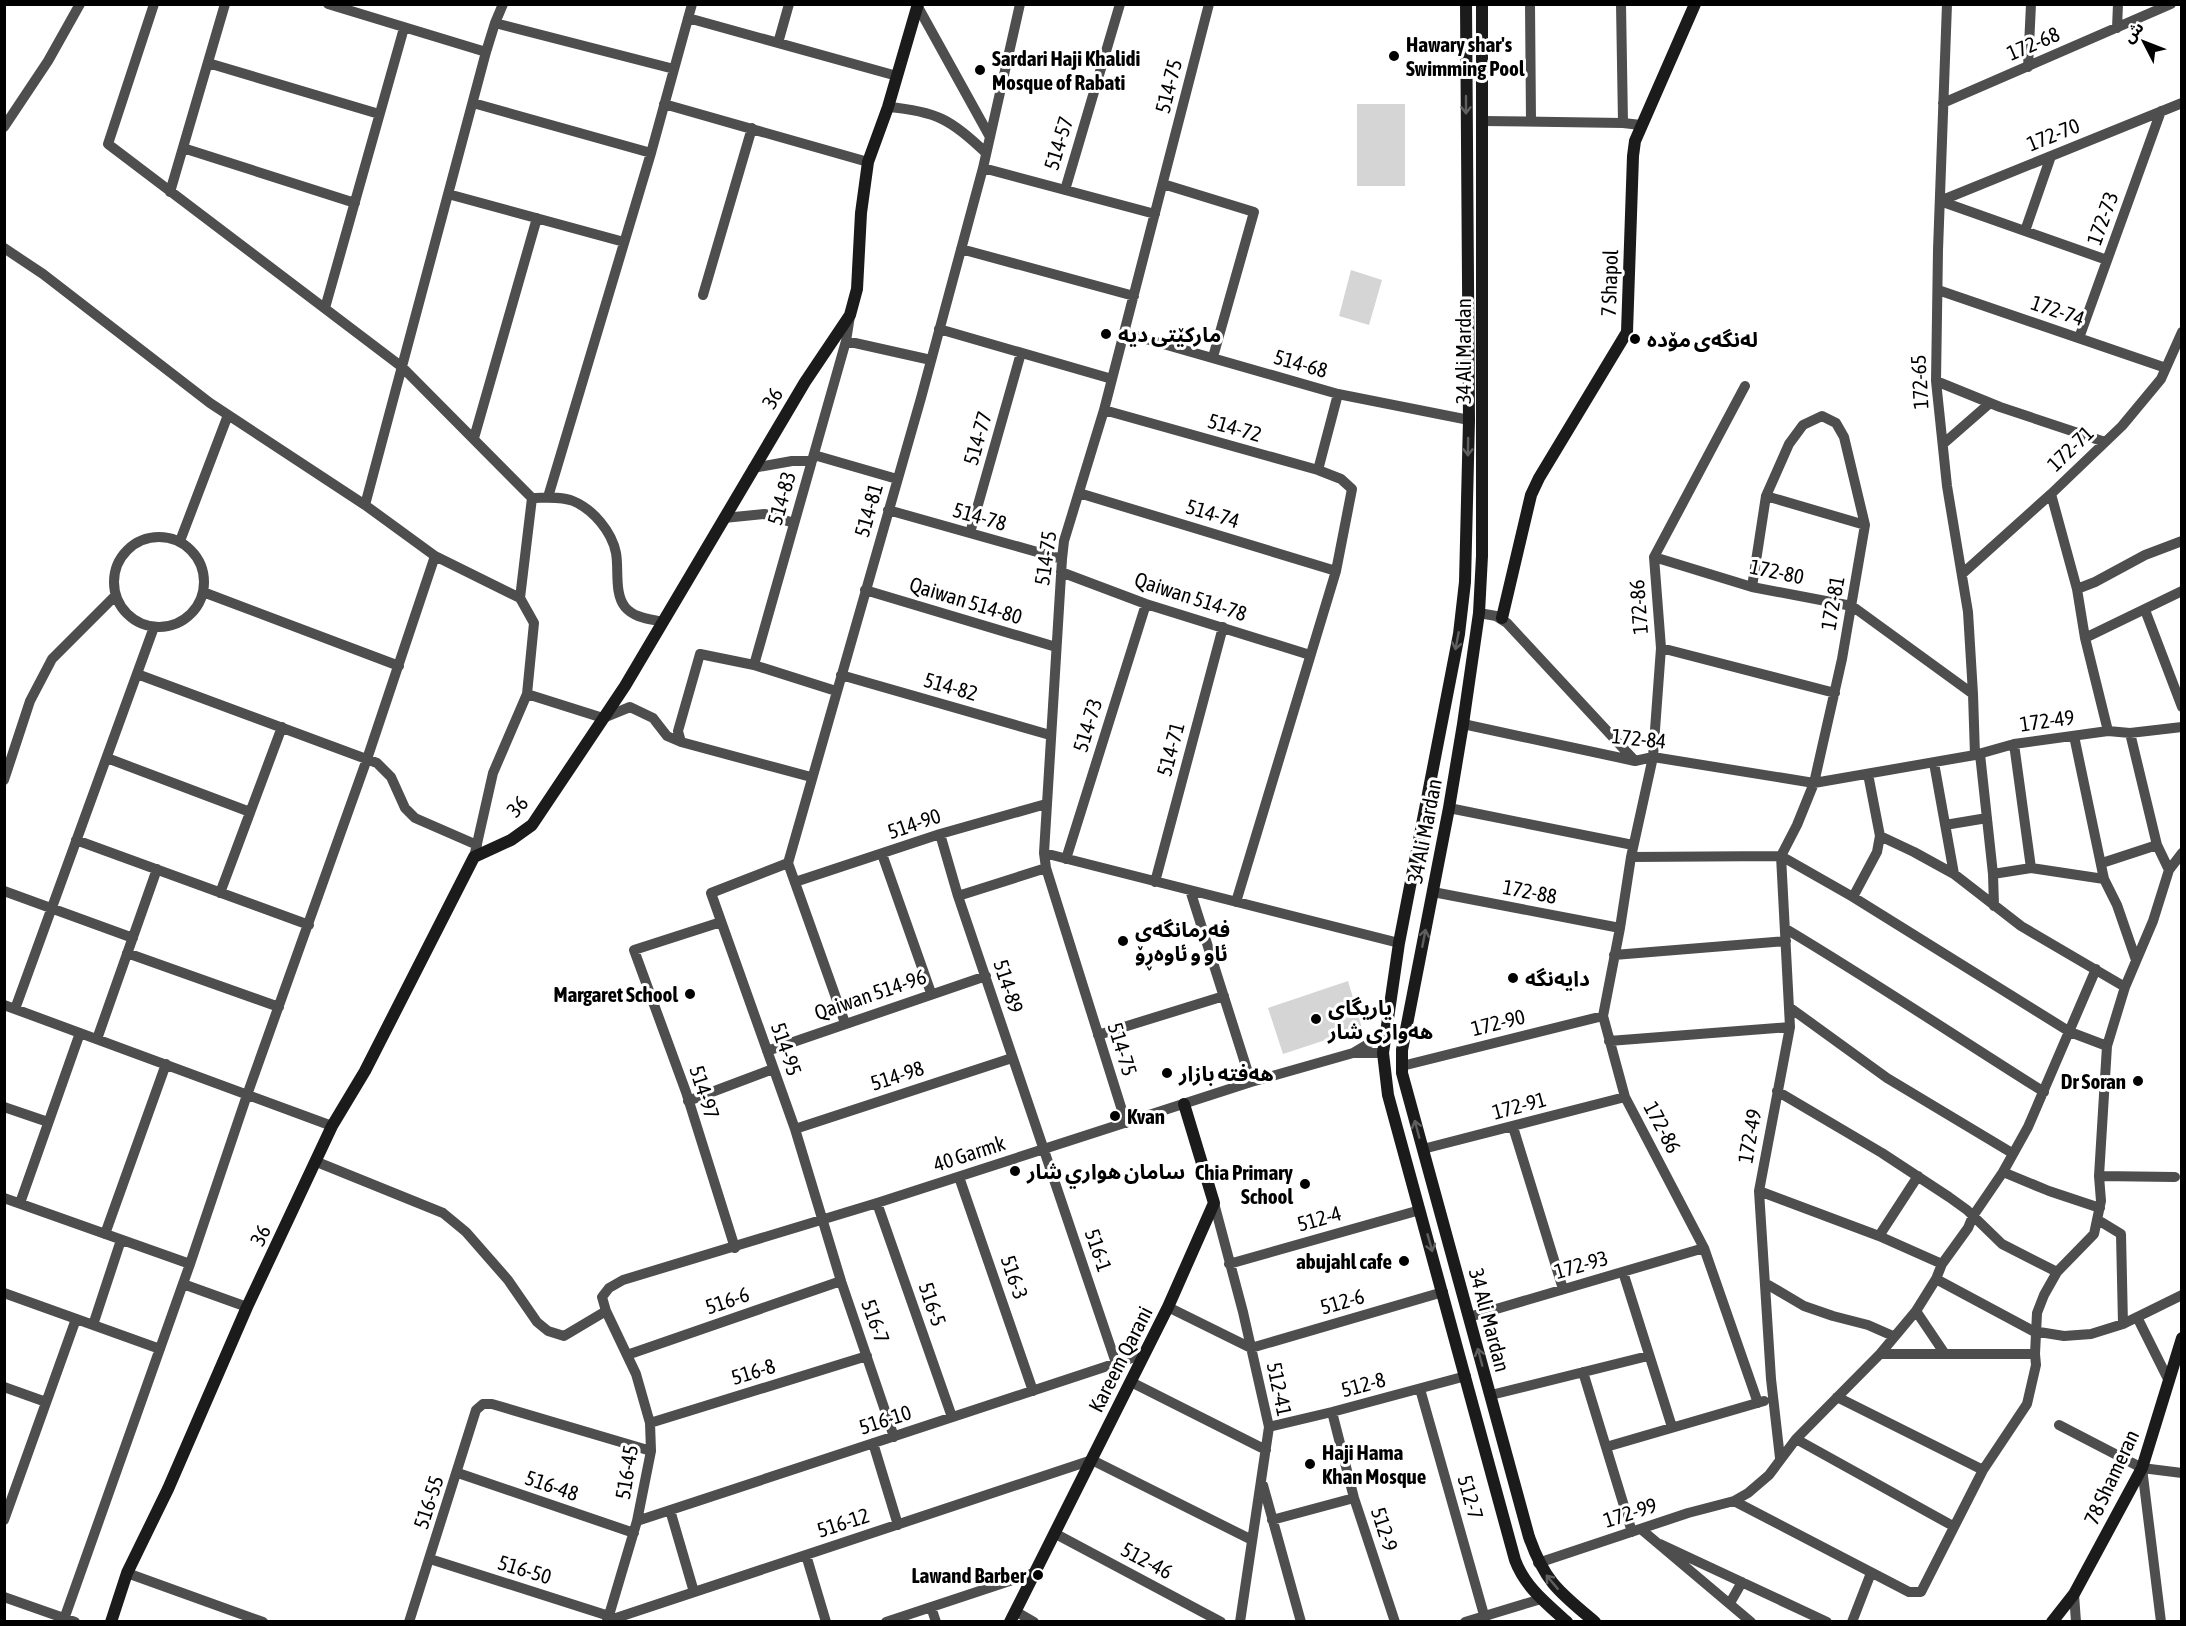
<svg xmlns="http://www.w3.org/2000/svg" width="2186" height="1626" font-family="'Asap Condensed','Noto Sans Arabic',sans-serif">
  <rect width="100%" height="100%" fill="#fff"/>
  <path fill="#d5d5d5" d="M1357,104H1405V186H1357Z
    M1351,270L1382,280L1369,325L1339,316Z
    M1348,981L1362,1028L1283,1054L1268,1008Z"/>
  <g fill="none" stroke-linecap="round" stroke-linejoin="round">
    <path stroke="#4e4e4e" stroke-width="10" d="M154,4L108,144L402,367L532,498L520,598
      M328,4L486,52
      M1530,4L1531,121
      M1621,4L1623,123
      M1947,4L1938,250L1936,381L1947,486L1968,612L1973,694L1975,755
      M918,7L990,137
      M688,18L897,76
      M495,23L674,69
      M2117,28L2118,4
      M778,43L789,4
      M208,63L379,114
      M2028,67L2031,4
      M473,103L651,153
      M1943,103L2171,4
      M664,104L868,162
      M888,107C936,111 952,120 986,153
      M1483,121L1623,123L1641,125
      M4,127L48,61L80,4
      M183,148L355,203
      M983,168L1155,214
      M1163,184L1254,212L1213,357
      M1065,190L1120,4
      M170,192L225,4
      M448,194L624,242
      M1940,201L2182,103
      M1940,201L2107,260
      M2025,231L2051,156
      M4,248L43,274L210,403L365,505L435,556L520,598L534,623L527,694L493,773L474,857
      M961,249L1134,296
      M1938,290L2166,368
      M703,295L752,128
      M325,308L404,28
      M939,329L1112,379
      M1125,333L1338,394L1469,420
      M2079,338L2161,111
      M846,341L931,360
      M1936,381L2000,407L2105,442
      M1745,386L1654,557L1661,648L1653,757L1631,857L1620,928L1603,1016L1625,1097L1704,1248L1758,1403
      M1104,410L1318,470L1341,479L1352,489L1336,571L1236,902
      M474,438L537,218
      M1943,444L1990,403
      M814,455L897,479
      M753,468L792,461H812
      M1318,470L1338,394
      M1079,493L1336,571
      M2051,494L2077,589L2085,638L2108,731
      M1766,496L1865,525
      M548,497L651,153L692,4
      M532,498C545,498 561,496 573,501C593,509 612,532 616,553C619,569 614,593 625,607C634,618 650,619 663,622
      M365,505L486,52L495,23L503,4
      M888,510L1062,559
      M724,518L765,514L794,523
      M970,533L1021,353
      M114 582a45 45 0 1 1 90 0a45 45 0 1 1-90 0Z
      M180,541L228,415
      M1654,557L1752,587L1852,606L1973,694
      M1061,572L1146,604L1310,655
      M1962,574L2051,494L2122,426L2161,379L2182,332
      M1752,587L1766,496L1789,444L1803,425L1822,416L1836,423L1844,437L1865,525L1842,659L1814,783L1797,825L1781,856L1790,1027L1759,1191L1771,1379L1780,1458
      M2077,589L2095,582L2145,555L2182,541
      M865,590L1056,647
      M203,592L399,666
      M2145,610L2182,707
      M1479,613L1496,616L1507,623L1635,761
      M2085,638L2182,591
      M1661,648L1835,693
      M754,665L846,341L850,316
      M137,674L377,763L391,777L405,808L415,818L477,845
      M841,675L1050,735
      M527,694L603,718L630,707L653,718L667,736L681,742L811,777
      M1463,724L1635,761L1653,757L1814,783L1975,755L2014,744L2108,731L2130,733L2182,727
      M2130,733L2157,845L2169,870
      M2074,736L2104,879L2117,905L2136,960
      M681,742L678,731L700,654L754,665L836,691
      M2014,744L2031,868
      M1980,754L1993,874L1994,906
      M107,758L250,812
      M1934,763L1954,874
      M4,780L30,701L52,659L115,596
      M1449,808L1633,845
      M1945,825L1987,818
      M940,834L958,896L1116,1363
      M1880,836L1914,852L1954,874L2021,926L2125,987
      M76,840L309,925
      M1044,853L1399,943
      M882,854L931,993
      M1631,857L1781,856L1853,897L2070,1032L2107,1046
      M1066,859L1146,604
      M788,863L921,398L983,168L1020,4
      M788,863L711,893L795,1129L841,1281L894,1437
      M788,863L845,1023
      M2102,863L2157,845
      M1993,874L2031,868L2104,879
      M795,882L940,834L1046,804
      M1155,882L1223,627
      M1190,890L1251,1082
      M4,891L133,938
      M1433,892L1620,928
      M220,893L282,727
      M958,896L1046,868
      M1853,897L1877,852L1880,836L1868,774
      M721,922L634,950L686,1092L735,1248
      M1786,929C1873,981 1958,1038 2044,1092
      M127,953L279,1007
      M1614,955L1786,941
      M4,1005L332,1126
      M1789,1007L1887,1078L2012,1153
      M15,1009L154,627
      M1098,1035L1224,996
      M97,1039L157,869
      M1609,1041L1790,1027
      M767,1051L986,976
      M1354,1053H1383
      M1402,1066L1603,1016
      M1777,1091L1882,1153L1949,1197L1967,1210L2002,1244L2057,1272
      M688,1101L773,1069
      M4,1107L48,1122
      M1126,1123L1046,868L1044,853L1062,559L1064,541L1104,410L1209,4
      M1513,1127L1563,1289
      M795,1129L1012,1058
      M1423,1149L1625,1097
      M317,1162L443,1213L466,1232L508,1280L537,1322L548,1331L564,1336L606,1311
      M2003,1172L2049,1191L2100,1208
      M2099,1176L2175,1177
      M959,1177L1033,1391
      M1759,1191L1879,1236L1918,1176
      M4,1198L190,1264
      M20,1203L80,1033
      M877,1203L952,1417
      M1214,1203L1243,1312L1269,1427L1240,1622
      M2098,1220L2121,1234L2123,1324
      M105,1234L166,1064
      M1879,1236L1942,1264
      M1229,1264L1420,1210
      M1623,1272L1672,1427
      M1936,1279L2033,1331L2064,1336L2091,1334L2123,1324L2182,1295
      M1765,1283L1804,1306L1833,1316L1868,1325L1893,1336
      M183,1284L247,1307
      M4,1293L160,1349
      M1168,1307L1251,1348L1443,1292
      M1916,1311L1945,1354
      M1469,1317L1704,1248
      M2137,1317L2169,1381
      M93,1325L121,1240
      M1880,1354H2035
      M627,1355L841,1281
      M1583,1372L1632,1532
      M1131,1382L1266,1450
      M4,1387L46,1402
      M1420,1389L1486,1622
      M1491,1395L1648,1356
      M1837,1397L1983,1470
      M1332,1412L1354,1498L1395,1622
      M650,1423L867,1356
      M2059,1425L2142,1468L2182,1473
      M1269,1427L1332,1412L1466,1376
      M1796,1439L1953,1526
      M873,1443L898,1525
      M1606,1447L1764,1401
      M2142,1468L2161,1622
      M458,1473L634,1533
      M1263,1485L1301,1622
      M1734,1501L1909,1592H1921L1983,1470L2027,1404L2036,1365L2035,1354L2037,1313L2044,1295L2057,1272L2094,1234L2101,1201L2099,1176L2107,1046L2125,987L2153,921L2169,870L2182,853
      M670,1510L694,1592
      M4,1520L76,1319
      M1272,1520L1354,1498
      M637,1521L1144,1354
      M1642,1530L1751,1622
      M1054,1533L1221,1622
      M1660,1544L1827,1622
      M806,1555L826,1622
      M430,1559L609,1616
      M1538,1563L1688,1513L1734,1501L1748,1493L1769,1475L1796,1439L1880,1354L1916,1311L1936,1279L1942,1264L1968,1228L1973,1216L2003,1172L2028,1127L2096,969
      M127,1573L263,1622
      M2074,1594L2076,1622
      M4,1597L75,1622
      M1730,1603L1742,1582
      M931,1607L936,1622
      M1015,1611L1034,1622
      M607,1621L1092,1460L1252,1540
      M63,1622L190,1264L247,1095L367,759L435,556
      M409,1622L476,1410L483,1404H492L651,1451
      M607,1622L637,1521L651,1451L650,1423L636,1374L606,1311L602,1297L609,1288L623,1280L877,1203L1251,1082L1353,1053L1385,1034
      M886,1622L1034,1573
      M1465,1622L1541,1599
      M1852,1622L1871,1573"/>
    <path stroke="#1b1b1b" stroke-width="12" d="M1466,4L1469,420L1465,582L1459,634L1399,943L1383,1053L1388,1095L1515,1560C1525,1587 1546,1603 1567,1622
      M1482,4V556L1479,613L1463,724L1449,808L1402,1050V1073L1529,1537C1545,1582 1559,1592 1595,1622
      M1502,618L1531,495L1539,478L1627,332L1633,156L1635,141L1695,4
      M111,1622L127,1573L168,1489L247,1307L332,1126L365,1071L474,857L511,840L532,825L625,686L805,382L850,315L857,289L861,213L868,162L888,107L918,4
      M1010,1622L1168,1307L1214,1203L1184,1104
      M2052,1622L2074,1594L2142,1468L2182,1338"/>
  </g>
  <defs><path id="oneway-shaft" d="M-6 0H5M1.5-3L5.5 0L1.5 3" fill="none" stroke-width="1.6" stroke-linecap="round" stroke-linejoin="round" transform="scale(1.5)"/></defs>
  <g stroke="#5f5f5f">
    <use href="#oneway-shaft" transform="translate(1466 105) rotate(90)"/>
    <use href="#oneway-shaft" transform="translate(1468 447) rotate(91)"/>
    <use href="#oneway-shaft" transform="translate(1457 641) rotate(101)"/>
    <use href="#oneway-shaft" transform="translate(1424 938) rotate(-79)"/>
    <use href="#oneway-shaft" transform="translate(1417 1129) rotate(-105)"/>
    <use href="#oneway-shaft" transform="translate(1430 1243) rotate(74)"/>
    <use href="#oneway-shaft" transform="translate(1480 1357) rotate(-105)"/>
    <use href="#oneway-shaft" transform="translate(1552 1582) rotate(-130)"/>
  </g>
  <g fill="#000" stroke="#fff" stroke-width="2">
    <circle cx="1394" cy="56" r="6"/>
    <circle cx="980" cy="70" r="6"/>
    <circle cx="1106" cy="334" r="6"/>
    <circle cx="1635" cy="339" r="6"/>
    <circle cx="1123" cy="941" r="6"/>
    <circle cx="1513" cy="978" r="6"/>
    <circle cx="690" cy="994" r="6"/>
    <circle cx="1316" cy="1019" r="6"/>
    <circle cx="1167" cy="1073" r="6"/>
    <circle cx="2138" cy="1081" r="6"/>
    <circle cx="1115" cy="1116" r="6"/>
    <circle cx="1015" cy="1171" r="6"/>
    <circle cx="1305" cy="1184" r="6"/>
    <circle cx="1404" cy="1261" r="6"/>
    <circle cx="1310" cy="1464" r="6"/>
    <circle cx="1038" cy="1575" r="6"/>
  </g>
  <g text-anchor="middle" dominant-baseline="central" stroke-width="6" stroke-linejoin="round" paint-order="stroke">
    <g font-size="21" fill="#000" stroke="#fff">
      <text transform="translate(2033 43) rotate(-23)">172-68</text>
      <text transform="translate(1168 86) rotate(-76)">514-75</text>
      <text transform="translate(2053 134) rotate(-22)">172-70</text>
      <text transform="translate(1058 143) rotate(-73)">514-57</text>
      <text transform="translate(2102 218) rotate(-70)">172-73</text>
      <text transform="translate(1609 283) rotate(-88)">7 Shapol</text>
      <text transform="translate(2058 310) rotate(19)">172-74</text>
      <text transform="translate(1463 351) rotate(-90)">34 Ali Mardan</text>
      <text transform="translate(1301 363) rotate(16)">514-68</text>
      <text transform="translate(1919 382) rotate(-93)">172-65</text>
      <text transform="translate(772 398) rotate(-59)">36</text>
      <text transform="translate(1235 427) rotate(16)">514-72</text>
      <text transform="translate(977 438) rotate(-74)">514-77</text>
      <text transform="translate(2070 448) rotate(-44)">172-71</text>
      <text transform="translate(781 498) rotate(-74)">514-83</text>
      <text transform="translate(868 510) rotate(-74)">514-81</text>
      <text transform="translate(1213 513) rotate(17)">514-74</text>
      <text transform="translate(980 516) rotate(16)">514-78</text>
      <text transform="translate(1045 558) rotate(-82)">514-75</text>
      <text transform="translate(1777 571) rotate(12)">172-80</text>
      <text transform="translate(1191 596) rotate(18)">Qaiwan 514-78</text>
      <text transform="translate(966 600) rotate(17)">Qaiwan 514-80</text>
      <text transform="translate(1832 603) rotate(-80)">172-81</text>
      <text transform="translate(1638 607) rotate(-94)">172-86</text>
      <text transform="translate(951 686) rotate(16)">514-82</text>
      <text transform="translate(2047 720) rotate(-8)">172-49</text>
      <text transform="translate(1087 725) rotate(-73)">514-73</text>
      <text transform="translate(1639 738) rotate(6)">172-84</text>
      <text transform="translate(1170 749) rotate(-75)">514-71</text>
      <text transform="translate(517 806) rotate(-48)">36</text>
      <text transform="translate(914 823) rotate(-19)">514-90</text>
      <text transform="translate(1424 831) rotate(-79)">34 Ali Mardan</text>
      <text transform="translate(1530 891) rotate(11)">172-88</text>
      <text transform="translate(1009 986) rotate(72)">514-89</text>
      <text transform="translate(870 994) rotate(-19)">Qaiwan 514-96</text>
      <text transform="translate(1498 1022) rotate(-14)">172-90</text>
      <text transform="translate(787 1049) rotate(71)">514-95</text>
      <text transform="translate(1123 1049) rotate(73)">514-75</text>
      <text transform="translate(897 1075) rotate(-18)">514-98</text>
      <text transform="translate(705 1092) rotate(72)">514-97</text>
      <text transform="translate(1519 1105) rotate(-15)">172-91</text>
      <text transform="translate(1663 1127) rotate(62)">172-86</text>
      <text transform="translate(1749 1136) rotate(-80)">172-49</text>
      <text transform="translate(969 1153) rotate(-18)">40 Garmk</text>
      <text transform="translate(1319 1218) rotate(-16)">512-4</text>
      <text transform="translate(260 1235) rotate(-64)">36</text>
      <text transform="translate(1099 1250) rotate(71)">516-1</text>
      <text transform="translate(1581 1264) rotate(-16)">172-93</text>
      <text transform="translate(1015 1277) rotate(71)">516-3</text>
      <text transform="translate(727 1300) rotate(-19)">516-6</text>
      <text transform="translate(1342 1301) rotate(-16)">512-6</text>
      <text transform="translate(933 1304) rotate(71)">516-5</text>
      <text transform="translate(1490 1320) rotate(75)">34 Ali Mardan</text>
      <text transform="translate(876 1321) rotate(70)">516-7</text>
      <text transform="translate(1120 1359) rotate(-63)">Kareem Qarani</text>
      <text transform="translate(753 1371) rotate(-17)">516-8</text>
      <text transform="translate(1363 1384) rotate(-15)">512-8</text>
      <text transform="translate(1280 1389) rotate(78)">512-41</text>
      <text transform="translate(885 1419) rotate(-18)">516-10</text>
      <text transform="translate(626 1472) rotate(-81)">516-45</text>
      <text transform="translate(2111 1477) rotate(-65)">78 Shameran</text>
      <text transform="translate(552 1485) rotate(19)">516-48</text>
      <text transform="translate(1471 1497) rotate(74)">512-7</text>
      <text transform="translate(428 1502) rotate(-72)">516-55</text>
      <text transform="translate(1630 1512) rotate(-18)">172-99</text>
      <text transform="translate(843 1522) rotate(-18)">516-12</text>
      <text transform="translate(1385 1529) rotate(72)">512-9</text>
      <text transform="translate(1147 1560) rotate(28)">512-46</text>
      <text transform="translate(525 1569) rotate(17)">516-50</text>
    </g>
    <g font-size="21" font-weight="bold" fill="#000" stroke="#fff" text-anchor="start">
      <text x="1406" y="44">Hawary shar's<tspan x="1406" dy="24">Swimming Pool</tspan></text>
      <text x="992" y="58">Sardari Haji Khalidi<tspan x="992" dy="24">Mosque of Rabati</tspan></text>
      <text x="1118" y="334">مارکێتی دیە</text>
      <text x="1647" y="339">لەنگەی مۆدە</text>
      <text x="1135" y="929">فەرمانگەی<tspan x="1135" dy="24">ئاو و ئاوەڕۆ</tspan></text>
      <text x="1525" y="978">دایەنگە</text>
      <text x="678" y="994" text-anchor="end">Margaret School</text>
      <text x="1328" y="1007">یاریگای<tspan x="1328" dy="24">هەواری شار</tspan></text>
      <text x="1179" y="1073">هەفتە بازار</text>
      <text x="2126" y="1081" text-anchor="end">Dr Soran</text>
      <text x="1127" y="1116">Kvan</text>
      <text x="1027" y="1171">سامان هواري شار</text>
      <text x="1293" y="1172" text-anchor="end">Chia Primary<tspan x="1293" dy="24">School</tspan></text>
      <text x="1392" y="1261" text-anchor="end">abujahl cafe</text>
      <text x="1322" y="1452">Haji Hama<tspan x="1322" dy="24">Khan Mosque</tspan></text>
      <text x="1026" y="1575" text-anchor="end">Lawand Barber</text>
    </g>
  </g>
  <rect width="2186" height="1626" fill="none" stroke="#000000" stroke-width="12"/>
  <g transform="translate(2144 42) rotate(312)" stroke="#ffffff" stroke-width="4.5" paint-order="stroke">
  <path d="M0-4.5L10 22L0 15L-10 22Z" fill="#000000"/>
  <text y="-9" font-size="16" font-weight="bold" text-anchor="middle" fill="#000000">ش</text>
  </g>
</svg>
